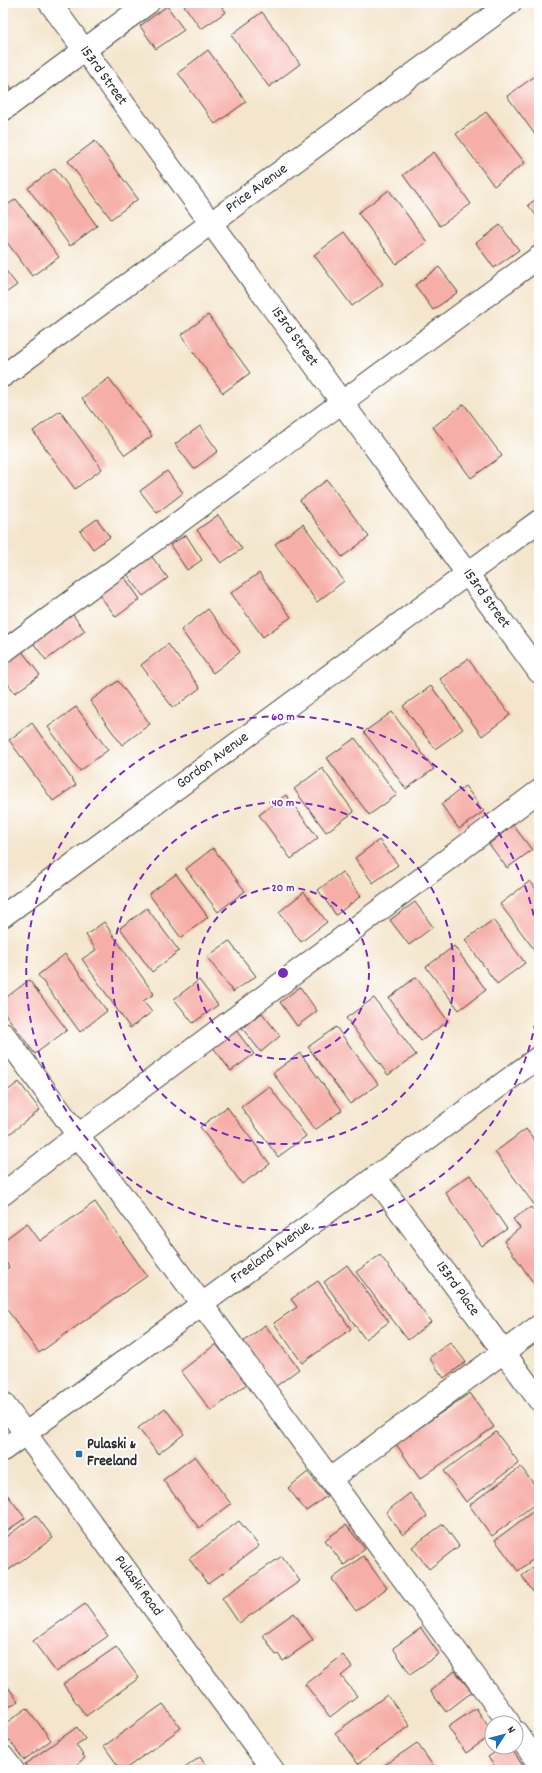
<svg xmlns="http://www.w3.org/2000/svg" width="542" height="1773" font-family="Dekko,sans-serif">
  <rect width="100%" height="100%" fill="#fff"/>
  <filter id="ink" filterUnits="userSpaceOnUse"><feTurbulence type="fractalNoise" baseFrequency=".025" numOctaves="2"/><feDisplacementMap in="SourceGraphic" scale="8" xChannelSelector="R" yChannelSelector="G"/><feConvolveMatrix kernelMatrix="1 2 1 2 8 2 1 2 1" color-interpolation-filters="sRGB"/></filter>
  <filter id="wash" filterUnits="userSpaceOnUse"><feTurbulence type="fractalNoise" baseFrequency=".012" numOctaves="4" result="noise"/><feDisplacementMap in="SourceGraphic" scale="16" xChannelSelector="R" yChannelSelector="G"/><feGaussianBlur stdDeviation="0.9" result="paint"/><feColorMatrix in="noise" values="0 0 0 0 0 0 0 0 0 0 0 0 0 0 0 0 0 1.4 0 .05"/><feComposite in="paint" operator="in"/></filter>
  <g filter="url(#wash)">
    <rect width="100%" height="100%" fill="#f4e6cd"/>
    <g id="blocks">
      <path fill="#f6afa8" d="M185,3H219L226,12L201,29L183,4Z
        M167,6L184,30L156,49L140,26Z
        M262,12L300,64L269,87L231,35Z
        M208,50L246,102L215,124L178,73Z
        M538,74L539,76V140L507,96Z
        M3,76L13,90L3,98Z
        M486,112L525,163L494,186L456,134Z
        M95,141L138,199L111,219L68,161Z
        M434,152L471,204L440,226L403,175Z
        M55,168L97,226L70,246L28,188Z
        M389,190L427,242L396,264L358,213Z
        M539,197V219L528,205Z
        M16,199L59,257L32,276L3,237V208Z
        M500,225L519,250L494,268L476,243Z
        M345,232L383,284L352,306L314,255Z
        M3,267L17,285L3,295Z
        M439,267L458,292L433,310L415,285Z
        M208,315L250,373L223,393L181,335Z
        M109,378L152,436L125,455L82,398Z
        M464,404L502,456L471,478L433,427Z
        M60,411L102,469L75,489L33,431Z
        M200,426L218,451L194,469L175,444Z
        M167,471L183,493L157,513L140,491Z
        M327,480L369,537L342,557L300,500Z
        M218,515L242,549L221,563L197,530Z
        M97,519L110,537L93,549L80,531Z
        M303,524L344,581L317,602L275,544Z
        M186,535L202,560L187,570L170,545Z
        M149,553L168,578L143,596L125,571Z
        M259,573L291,617L263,637L231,593Z
        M122,574L140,599L116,617L97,592Z
        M208,609L240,652L213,673L181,630Z
        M70,611L85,631L46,660L31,640Z
        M168,644L200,688L173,708L141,665Z
        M21,650L40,675L15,693L3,677V663Z
        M468,659L510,715L482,736L440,679Z
        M118,681L150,724L122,745L90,701Z
        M431,686L463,729L435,749L403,706Z
        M76,707L108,750L80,771L48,727Z
        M392,712L434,769L406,789L364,732Z
        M32,723L76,785L53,801L9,740Z
        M355,738L397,795L369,815L327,758Z
        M322,768L354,812L326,832L294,789Z
        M465,786L484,811L459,829L441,804Z
        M286,795L318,838L291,859L259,815Z
        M513,825L532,850L507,868L489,844Z
        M379,840L398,865L373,883L355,858Z
        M213,848L245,891L218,912L186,869Z
        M342,872L361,896L336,915L318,890Z
        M176,874L208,917L181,938L149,894Z
        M530,881L539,893V956L500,904Z
        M304,892L327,922L301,942L279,912Z
        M415,902L433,927L409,945L390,920Z
        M147,908L179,951L152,972L120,928Z
        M493,920L525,963L497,984L465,940Z
        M104,922L154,994L143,1001L152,1012L130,1028L82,959L96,950L86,935Z
        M229,941L256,976L233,992L207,957Z
        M454,946L486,990L459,1010L426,967Z
        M65,954L107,1011L80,1032L38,975Z
        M416,977L448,1021L421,1041L389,998Z
        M29,980L67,1030L35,1054L3,1011V1000Z
        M199,980L218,1005L193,1023L174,999Z
        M300,987L317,1011L297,1026L280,1002Z
        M374,998L416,1055L388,1075L346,1018Z
        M262,1013L280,1036L261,1052L242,1028Z
        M336,1027L378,1084L350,1104L308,1047Z
        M235,1029L254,1054L231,1071L212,1046Z
        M300,1053L342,1110L315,1130L273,1073Z
        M3,1073L8,1080L3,1084Z
        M19,1082L40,1110L3,1139V1094Z
        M269,1086L306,1136L278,1157L241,1107Z
        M227,1107L270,1164L242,1184L200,1127Z
        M526,1129L539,1146V1211L495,1152Z
        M470,1175L507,1229L482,1246L445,1192Z
        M95,1202L147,1276L39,1353L3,1304V1272L9,1267L3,1258V1241L27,1223L40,1241Z
        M531,1207L539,1218V1282L535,1285L504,1241L520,1228L513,1219Z
        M380,1255L431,1322L408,1340L356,1272Z
        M347,1265L389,1322L365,1339L324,1282Z
        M318,1281L351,1329L302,1363L274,1323L297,1307L291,1299Z
        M265,1325L299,1369L275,1387L242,1343Z
        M450,1342L466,1362L444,1378L429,1358Z
        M216,1344L247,1384L211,1411L181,1371Z
        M470,1393L494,1427L420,1479L396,1444Z
        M165,1408L184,1434L158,1454L138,1428Z
        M496,1432L519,1463L466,1502L444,1471Z
        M195,1456L231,1504L199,1528L163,1480Z
        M521,1467L539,1491V1501L492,1536L469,1505Z
        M308,1472L327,1496L306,1511L288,1488Z
        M6,1493L25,1518L3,1534V1495Z
        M410,1493L427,1516L403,1535L386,1512Z
        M539,1507V1555L518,1571L495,1540Z
        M36,1515L53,1538L3,1574V1539Z
        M239,1521L259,1546L208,1584L189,1559Z
        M443,1524L459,1546L429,1569L412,1547Z
        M346,1525L365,1549L344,1565L325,1540Z
        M282,1556L300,1581L239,1623L222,1598Z
        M363,1556L387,1588L356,1611L332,1579Z
        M539,1563V1600L522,1576Z
        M85,1604L108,1636L56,1672L33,1641Z
        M294,1613L313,1640L283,1661L278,1654L276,1655L263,1635Z
        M421,1628L439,1654L410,1674L393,1648Z
        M116,1647L139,1678L86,1716L63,1684Z
        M343,1655L352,1667L341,1676L357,1696L330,1717L305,1684Z
        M455,1671L472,1692L446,1712L430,1691Z
        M3,1680L18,1701L3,1711Z
        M387,1695L410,1726L358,1764L335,1733Z
        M163,1704L181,1728L124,1770H121L104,1746Z
        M27,1708L51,1740L24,1760L3,1732V1725Z
        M476,1708L492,1732V1735L466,1753L448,1727Z
        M77,1727L85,1739L76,1745L85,1758L69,1770H29L25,1764Z
        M417,1743L436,1770H377Z
        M503,1747H510L526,1770H497L488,1757Z
        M200,1757L209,1770H182Z"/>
    </g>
  </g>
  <g filter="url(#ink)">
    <use href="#blocks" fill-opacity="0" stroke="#494743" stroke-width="1"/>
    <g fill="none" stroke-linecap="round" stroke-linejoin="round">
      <defs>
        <path id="minor" d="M50,3L539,672
          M3,110L148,3
          M3,376L510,3
          M3,652L539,257
          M3,916L539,521
          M3,1033L509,1723
          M375,1177L539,1400
          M3,1194L78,1135L539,791
          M3,1403L273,1770
          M3,1450L539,1057
          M330,1479L539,1326
          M516,1732L539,1764
          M3,1757L13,1770"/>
      </defs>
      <use href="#minor" stroke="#494743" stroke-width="24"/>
      <use href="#minor" stroke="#fff" stroke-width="22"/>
    </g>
  </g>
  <g fill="none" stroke="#7b2cbf" stroke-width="2" stroke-dasharray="7 5">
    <circle cx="283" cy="973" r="86"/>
    <circle cx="283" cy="973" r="171"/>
    <path d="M539 998A257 257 0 1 1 539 948"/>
  </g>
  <rect fill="#1f6fb2" stroke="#fff" stroke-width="1.5" x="75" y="1450" width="8" height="8" rx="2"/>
  <g text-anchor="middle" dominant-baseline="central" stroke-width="4" stroke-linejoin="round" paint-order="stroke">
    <g font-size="15" fill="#2b2b2b" stroke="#fff">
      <text transform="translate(103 76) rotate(54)">153rd Street</text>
      <text transform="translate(257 189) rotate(-36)">Price Avenue</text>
      <text transform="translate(294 337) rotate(54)">153rd Street</text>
      <text transform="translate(486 599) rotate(54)">153rd Street</text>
      <text transform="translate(213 761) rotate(-36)">Gordon Avenue</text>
      <text transform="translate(271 1253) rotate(-36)">Freeland Avenue</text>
      <text transform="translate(457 1289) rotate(54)">153rd Place</text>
      <text transform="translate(138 1586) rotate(54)">Pulaski Road</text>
    </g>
    <g font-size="15" font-weight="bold" fill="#2b2b2b" stroke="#fff" text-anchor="start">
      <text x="87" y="1445">Pulaski &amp;<tspan x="87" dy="17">Freeland</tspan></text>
    </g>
  </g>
  <circle cx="283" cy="973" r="6" fill="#7b2cbf" stroke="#fff" stroke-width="2"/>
  <g font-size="12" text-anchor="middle" font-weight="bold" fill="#7b2cbf" stroke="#fff" stroke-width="4" stroke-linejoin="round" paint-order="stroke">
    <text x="283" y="720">60 m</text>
    <text x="283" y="806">40 m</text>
    <text x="283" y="891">20 m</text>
  </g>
  <rect width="542" height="1773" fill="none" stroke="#fff" stroke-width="16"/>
  <g transform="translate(504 1735) rotate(54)"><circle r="19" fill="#ffffff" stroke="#aaaaaa"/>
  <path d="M0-3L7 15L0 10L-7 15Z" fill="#1f6fb2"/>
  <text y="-6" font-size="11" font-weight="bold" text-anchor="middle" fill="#2b2b2b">N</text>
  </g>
</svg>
